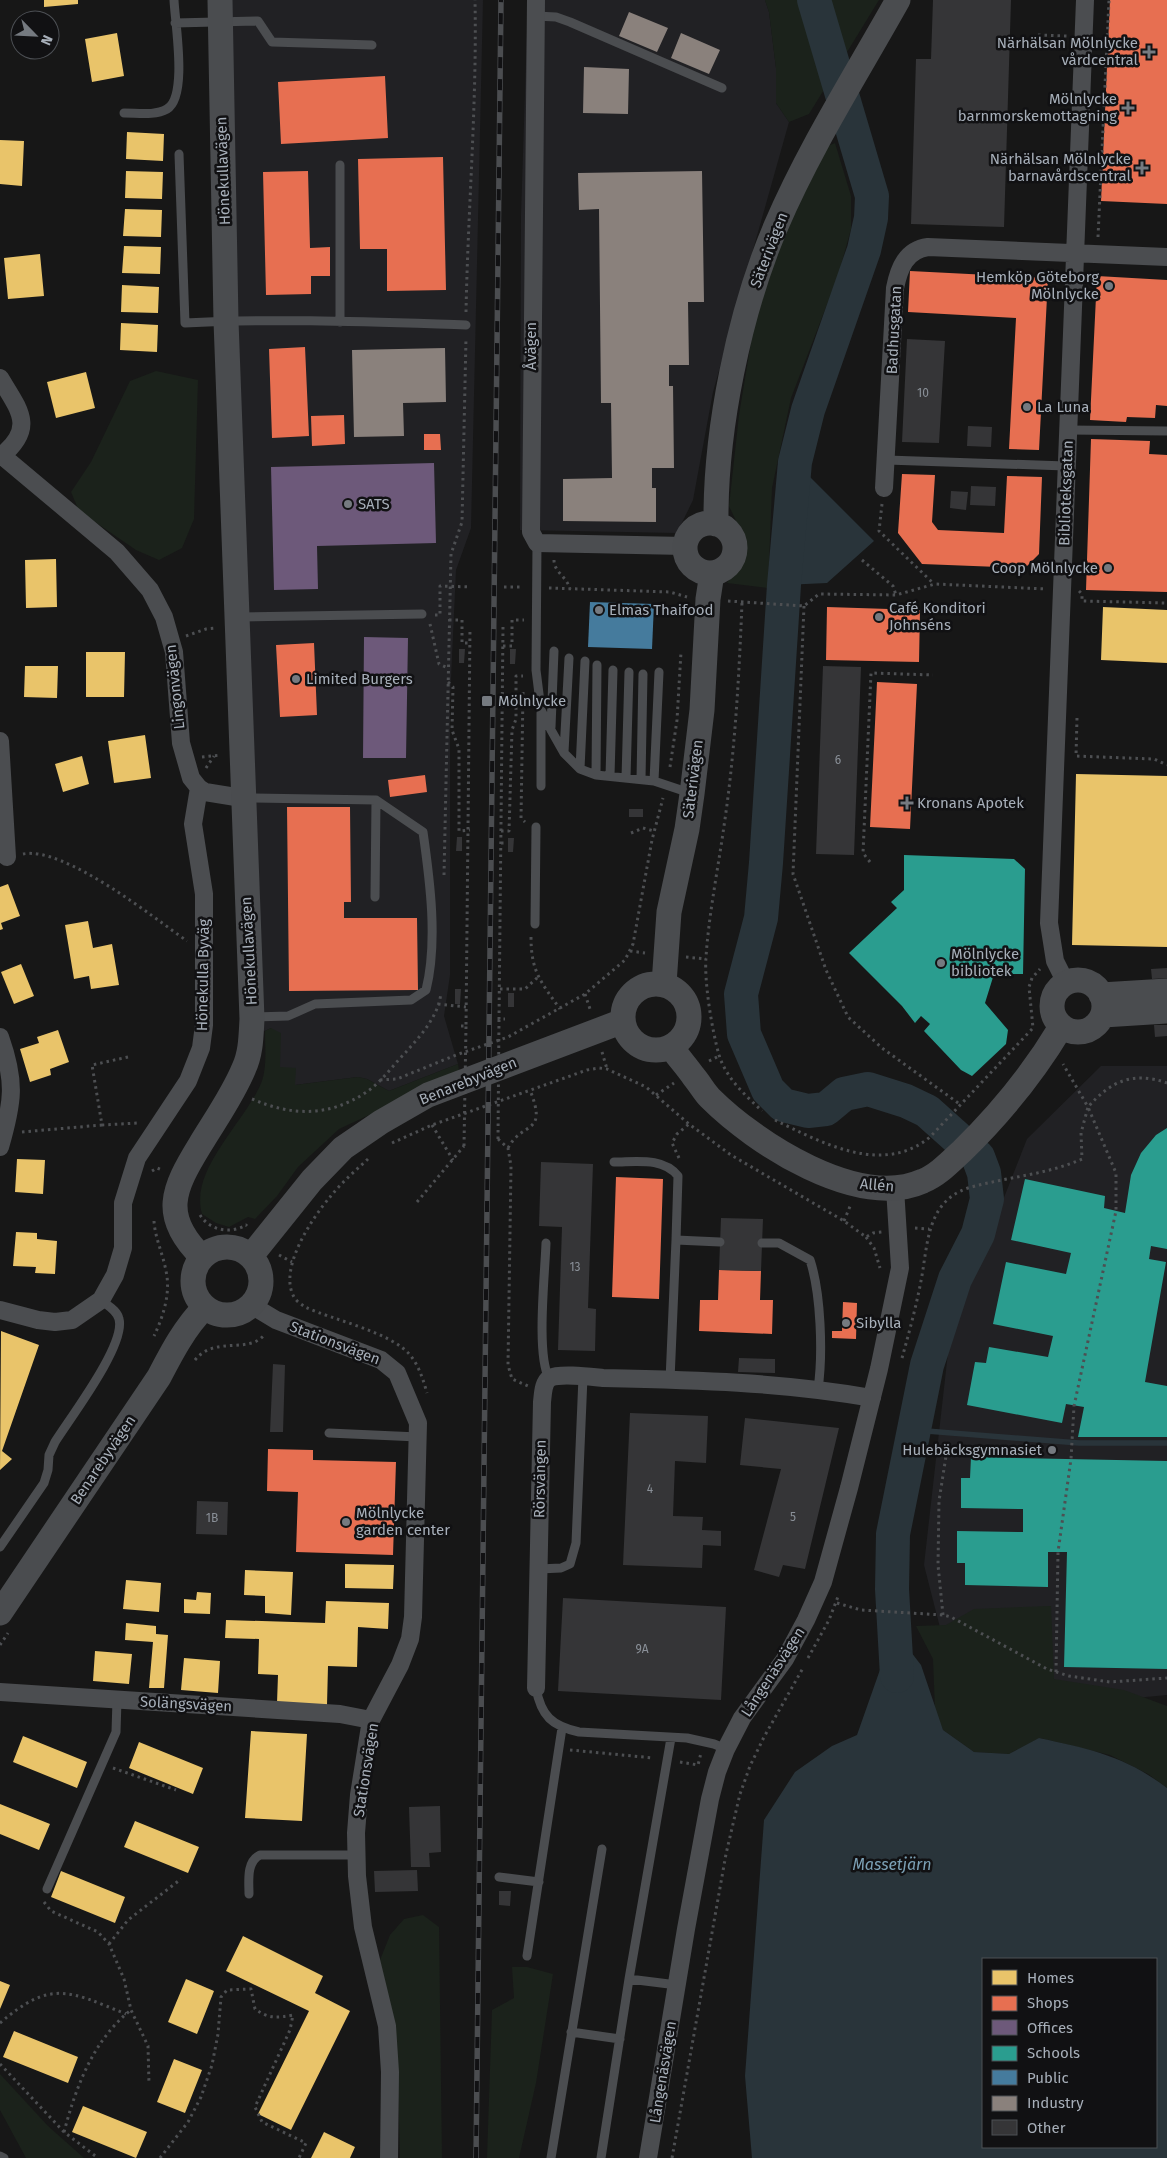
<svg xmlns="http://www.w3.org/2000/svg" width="1167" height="2158" font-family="'Fira Sans',sans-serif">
  <rect width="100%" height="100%" fill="#171717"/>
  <path fill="#212124" d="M230,0H483L471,528L456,570L450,701V975L444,1016L458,1064L389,1091L367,1079L358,1077L295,1085L280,1067L271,1028L265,1031L257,1029L243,663Z
    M528,0H765L769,12L776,68V103L789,122L713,392L693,500L677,533L520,530L521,215Z
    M1101,1066H1167V1695L1007,1710L946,1651L924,1565L950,1335L1027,1139Z"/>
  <path fill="#1b221b" d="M765,0H879L809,114L789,122L776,103V68L769,12Z
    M835,143L851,196V229L838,276L791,398L772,488L768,588L727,583L743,558L744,538L729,506L739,415L755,318L787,226L828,146Z
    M156,371L198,380L194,519L182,548L159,560L136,550L79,511L71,492L91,462L130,381Z
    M271,1028L281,1033L280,1067L296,1068L295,1085L358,1077L367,1079L389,1091L458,1064L460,1076L410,1096L339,1129L298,1167L277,1196L255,1219L248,1217L229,1227L216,1223L202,1214C189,1169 246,1122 262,1081C267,1066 265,1047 265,1031Z
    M1051,1606L1054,1679L1124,1690L1167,1706V1788L1148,1774L1110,1755L1040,1738L1009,1754L974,1752L943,1730L935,1710L933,1659L916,1626L946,1625L974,1609Z
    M423,1915L439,1927L442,2158H400L397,2043L380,1960L390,1935L404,1919Z
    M512,1967H527L553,1974L536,2083L519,2158H487L492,2010L514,1998Z
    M0,2074L48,2126L84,2158H26L0,2110Z"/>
  <path fill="#29343a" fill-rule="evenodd" d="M795,462L874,541L827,583L784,585Z
    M894,1630L921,1665L943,1730L974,1752L1009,1754L1039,1738C1090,1749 1125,1756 1167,1788V2158H752L745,2076L764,1820L795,1772L832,1746L857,1735ZM983,1959H1156V2147H983Z"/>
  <path fill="#e9c46a" d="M44,0H78V4L44,7Z
    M117,33L124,76L92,82L85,39Z
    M127,132L164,134L163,161L126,159Z
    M0,140L24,141L22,186L0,184Z
    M126,171L163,172L162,199L125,198Z
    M125,209L162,210L161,237L123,236Z
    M124,246L161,247L160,274L122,273Z
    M40,254L44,296L8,299L4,258Z
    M122,285L159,287L158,313L121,312Z
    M121,323L158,325L157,352L120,350Z
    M86,372L95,408L56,418L47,382Z
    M56,559L57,607L26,608L25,560Z
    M1103,607L1167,610V663L1101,660Z
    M86,652H125L124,697H86Z
    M25,666H58L57,698L24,697Z
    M145,735L151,778L114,783L108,741Z
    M82,756L89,784L63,792L55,764Z
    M1076,774L1167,776V947L1072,945Z
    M8,884L20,916L1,923L3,929L0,930V887Z
    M88,921L93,948L112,944L119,985L91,989L89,976L74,979L65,925Z
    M21,964L34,996L14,1004L1,972Z
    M58,1030L69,1062L50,1069L51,1075L30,1082L20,1049L39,1043L37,1037Z
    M17,1159L45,1160L43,1194L15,1192Z
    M16,1232L37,1233V1239L57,1241L55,1274L35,1273L36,1267L13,1266Z
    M1,1331L39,1345L2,1451L12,1459L0,1470Z
    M345,1564L394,1565L393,1589L345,1588Z
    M245,1570L293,1572L291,1615L265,1613V1596L244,1595Z
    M126,1580L161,1583L159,1612L123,1609Z
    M197,1592L211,1593L210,1614L184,1613V1599L196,1600Z
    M326,1601L389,1603L388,1629L358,1627L357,1667L328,1666L327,1705L277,1703L278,1675L258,1674L259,1639L225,1638L226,1620L325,1623Z
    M126,1623L156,1626V1634L168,1635L164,1688H149L153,1642L125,1640Z
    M95,1651L132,1654L129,1684L93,1681Z
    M184,1658L220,1661L218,1693L181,1690Z
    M251,1731L307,1734L302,1821L245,1818Z
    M23,1736L87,1762L77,1788L13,1762Z
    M139,1742L203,1768L193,1794L129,1768Z
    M0,1804L50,1824L39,1850L0,1834Z
    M135,1821L199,1847L188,1873L124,1847Z
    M61,1871L125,1897L115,1923L51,1897Z
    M243,1936L323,1976L315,1993L350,2011L291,2130L258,2114L309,2011L226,1971Z
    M186,1979L214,1991L197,2034L168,2022Z
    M0,1981L10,1985L0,2009Z
    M14,2031L78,2057L68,2083L3,2057Z
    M174,2059L202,2070L185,2113L157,2102Z
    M83,2106L147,2132L136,2158L72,2132Z
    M324,2132L355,2147L350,2158H311Z"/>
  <path fill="#e76f51" d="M1110,0H1167V204L1101,201Z
    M385,76L388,138L281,144L278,82Z
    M443,157L446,290L387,291V249H360L358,159Z
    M308,171L310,248L330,247V276H311V294L266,295L263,172Z
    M910,271L1048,278L1039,450L1009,449L1016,318L908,312Z
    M1097,276L1167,280V406L1156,405L1155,418L1127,417L1126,422L1090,420Z
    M305,347L309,436L272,438L269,349Z
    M344,415L345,444L312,446L311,416Z
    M424,434H440L441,450H424Z
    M1091,439L1150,441L1149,454L1167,455V592L1086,590Z
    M902,474L935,475L932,522L938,530L1004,533L1007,476L1042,477L1039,554L1025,568L922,564L898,533Z
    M827,607L920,610L919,662L826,660Z
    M314,643L317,715L280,717L276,645Z
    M877,682L917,684L910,829L870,827Z
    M425,775L427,792L390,797L388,780Z
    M287,807H350L351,902H344V918H417L418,990L289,991Z
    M616,1177L663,1179L659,1299L612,1297Z
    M719,1270L761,1271L760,1300H773L772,1334L699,1331L700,1300H718Z
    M843,1302L857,1303L856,1339L832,1338V1331H842Z
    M268,1449L313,1450V1460L396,1462L393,1555L296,1552L298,1492L267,1491Z"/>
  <path fill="#6d597a" d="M434,463L436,543L317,546L318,589L274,590L271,467Z
    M364,637L408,638L406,758H363Z"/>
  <path fill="#2a9d8f" d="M904,855L1014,859L1025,869L1023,974H994L985,1003L1008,1030L1006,1044L972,1076L961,1070L924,1031L930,1024L921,1016L915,1023L902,1006L849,953L897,908L891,902L904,890Z
    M1167,1128V1249L1151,1246L1149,1259L1166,1262L1145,1382L1167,1386V1437H1078L1084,1407L1066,1404L1062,1423L967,1405L975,1362L986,1363L989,1347L1048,1357L1053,1336L993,1324L1006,1262L1066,1274L1071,1253L1011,1240L1025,1179L1105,1196L1104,1208L1125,1213L1131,1175L1141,1153L1156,1135Z
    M971,1457L1167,1461V1669L1064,1667L1067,1552H1048V1587L965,1585V1563H957V1531L1023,1532V1509L961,1508V1478H970Z"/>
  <path fill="#457b9d" d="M590,602L654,604L652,649L588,647Z"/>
  <path fill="#8a817c" d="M629,12L668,28L657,52L619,36Z
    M681,33L720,50L709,74L671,58Z
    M584,67L629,69L628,114L583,113Z
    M702,171L704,302H688L689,365H669V386H673L674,468H652V488H656V522L563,521V479L612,478L611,403H601L599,209L579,210L578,173Z
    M445,348L446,402L403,403L404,436L354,437L352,350Z"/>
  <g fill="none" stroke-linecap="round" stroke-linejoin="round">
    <path stroke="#29343a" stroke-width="5.5" d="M914,1430L1079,1443H1167"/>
    <path stroke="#29343a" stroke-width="34" d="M814,0L872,196L871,218L864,250L808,410L795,462L784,585L766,863L761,918L741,994L744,1034L768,1090L783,1105L808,1111L826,1109L844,1094L868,1089L906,1101L927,1111L955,1136L978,1157L984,1173L987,1199L978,1234L955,1279L927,1365L893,1534L892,1589L897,1676"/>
  </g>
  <path fill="#353537" d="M933,0H1011L1004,227L911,224L916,59H931Z
    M907,339L945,341L939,443L902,442Z
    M968,426L992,427L991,447L967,446Z
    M971,486L996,487L995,506L970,505Z
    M951,491L968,492L966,510L950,508Z
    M459,649H465L464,663H459Z
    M510,649H516L515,664H510Z
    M823,666L861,667L854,855L816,854Z
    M629,809H643V817H629Z
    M457,837H462V851H456Z
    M508,838H514L513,852H508Z
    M1167,968V978L1152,979L1151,969Z
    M455,989H461L460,1004H455Z
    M508,993H514V1007H508Z
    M1154,1025H1167V1036L1155,1037Z
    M541,1162L593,1164L588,1308L596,1309L595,1351L558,1350L562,1227L539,1226Z
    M721,1218L763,1219L761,1271L719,1270Z
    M739,1358L775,1359V1373L738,1372Z
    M273,1364L285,1365L283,1432H270Z
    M630,1413L708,1416L706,1463L675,1461L673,1516L703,1517L702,1530L721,1531V1546L703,1545L702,1568L623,1565Z
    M745,1418L839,1428L805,1569L783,1565L779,1577L754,1570L781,1469L740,1465Z
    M197,1501L228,1502L227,1535L196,1534Z
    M563,1598L726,1607L721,1700L558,1691Z
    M440,1806L441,1852L429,1853L430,1867H411L409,1807Z
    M417,1870L418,1891L375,1892L374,1871Z
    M499,1891H511L510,1906L499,1905Z"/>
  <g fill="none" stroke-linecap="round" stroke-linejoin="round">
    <path stroke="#4d4f52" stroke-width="3" stroke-dasharray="2.5 4" stroke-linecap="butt" d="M1038,35L1067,36
      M1098,237L1109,0
      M466,312C468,208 477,104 475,0
      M882,504L879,531L934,584
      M554,560C554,572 567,577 570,589
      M862,560L893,586L896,595
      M504,587H523
      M549,588L670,592L687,597
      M1079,591L1082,594V601L1167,603
      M728,601L804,606L819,594L896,595L935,584L1046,589
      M742,603C739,677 735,752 724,826C718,869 709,913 706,957C704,982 712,1030 719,1055C726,1078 745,1095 762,1111
      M804,606L793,874L826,970L848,1017L882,1048L961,1105
      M435,615H440V586L471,587
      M449,620H462V643H469
      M430,624L439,664L448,668
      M503,627L499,1019H505
      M186,636L206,629L216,628
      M503,646H512V620H524
      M448,682L453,687L452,730L459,749V831L470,830
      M523,692L521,818L525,822
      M1077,718L1076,756L1154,759L1167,765
      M202,757L221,755
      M670,767L677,720L681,652
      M206,768L214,756
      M501,831H509L512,730L516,719V676H523
      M631,833L643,828L654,831
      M501,843H507
      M23,854C64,846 153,917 187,941
      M870,862L863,853L871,673L933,675
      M444,875L451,554L462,522L466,338
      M531,937C531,972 541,982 560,1009
      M630,951L645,953
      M686,957L706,959
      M500,989H525L538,977
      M585,994L591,1012
      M438,1004L466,1007
      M461,1026H466L470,628
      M602,1052L607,1069
      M128,1057L92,1065L102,1125L138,1123
      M709,1061L719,1056
      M380,1080L397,1079L456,1055L508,1037L585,994L625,960L633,944L652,840L663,798
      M656,1095L674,1083
      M252,1099C292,1116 328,1117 365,1093C381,1083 393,1065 406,1052C421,1035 438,1017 441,993
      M775,1120C822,1143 883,1176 930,1137L1033,1028L1029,987L1032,978L1040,969
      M432,1125L453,1160
      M22,1132L102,1125
      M498,1139L508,1148L511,1166L508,1365L512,1379L528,1386
      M392,1143L432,1125L587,1070L599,1068L607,1069L646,1087L689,1124L731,1155L844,1221L866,1237L873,1233L882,1232
      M508,1148C523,1120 548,1136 530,1090
      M679,1158L672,1143L677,1134L689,1124
      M368,1159C355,1171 341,1183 330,1197C312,1218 278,1269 294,1297C296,1301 301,1304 305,1307C333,1320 391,1332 410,1355C419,1366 423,1379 427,1393
      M152,1171L157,1168L162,1170
      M417,1202L464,1146
      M200,1215C210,1231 231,1234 246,1225L247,1226
      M154,1221C155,1238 163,1254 166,1271C171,1293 163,1317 154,1336
      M844,1221L851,1204
      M915,1228L929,1229
      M866,1237L874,1248L880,1268
      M279,1255L292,1262
      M902,1358C909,1333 916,1307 921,1281C928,1245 926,1202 968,1188C1006,1177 1046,1175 1082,1159L1081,1133L1088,1107L1063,1064
      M195,1360C215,1335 249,1355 265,1334
      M837,1603L861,1610L943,1615L951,1617L1047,1669L1069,1676L1110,1682L1167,1678
      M943,1615L938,1565L939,1501L946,1456
      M0,1645L8,1633
      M808,1658L829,1620L839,1594
      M1056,1672L1058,1552L1071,1459L1074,1406L1116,1211V1173L1088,1107C1111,1081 1133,1071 1167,1083
      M570,1750L654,1758
      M680,1762L698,1765L701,1753
      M113,1768L176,1790
      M44,1902L51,1911L98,1932L109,1944L124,1979L131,2010L148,2046L149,2084
      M109,1944L128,1920L181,1879
      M0,2023C51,1979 69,1991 126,2014
      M0,2064L64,2132L98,2158
      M64,2132C76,2087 93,2040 131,2010
      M160,2158L188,2122L201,2097L212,2065L218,2034L221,1997L227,1990L251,1989L255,2009C269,2019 277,2018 293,2015L290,2030L255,2107L262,2122L306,2143L299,2158
      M672,2158L726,1854L740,1794L750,1766L764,1737L803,1668"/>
    <path stroke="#4b4d50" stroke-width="9" d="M536,16L556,17L570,22L722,88
      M175,23L258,21L272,42L372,45
      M124,113C138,113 155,116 167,109C188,97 175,23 174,0
      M179,154L185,323C278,318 372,322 466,325
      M340,165V322
      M1068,430L1167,431
      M887,460L1066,466
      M537,543L536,670L541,710L551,730L564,753L580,769L596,775L654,781L690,793
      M239,617L422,614
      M551,727L554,651
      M564,752L569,658
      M580,769L585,661
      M596,775L597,665
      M610,776L613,670
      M626,778L629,672
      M641,779L643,674
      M654,781L659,672
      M541,786V713
      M246,798L376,800L375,897
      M535,924L536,827
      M252,1017L288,1016L315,1004L411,1000L426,990C438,942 430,881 423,832L376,800
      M614,1162C636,1162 663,1157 678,1176L676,1240
      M546,1243C545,1274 536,1354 549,1378
      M762,1243H779L810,1260C821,1293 823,1354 818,1389
      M670,1380L676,1240L720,1242
      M329,1433L418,1437
      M0,1547L44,1483L48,1470L49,1455L55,1442C70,1418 126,1345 119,1319C117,1310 108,1306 101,1300
      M539,1569L561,1568L570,1564L576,1543L583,1377
      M536,1688C541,1716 552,1726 579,1732L687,1738L714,1744L726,1749
      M499,1877L539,1882
      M47,1889L116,1732L117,1700
      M249,1894C249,1881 246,1862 260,1855H357
      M527,1956L562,1728
      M629,1979L677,1985
      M571,2032L620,2039
      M0,2156L4,2158
      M551,2158L602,1849
      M601,2158L629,1979L671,1738"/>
    <path stroke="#4b4d50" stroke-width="18" d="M536,0L531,532L537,543L685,546
      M0,378C20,411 36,428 0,457
      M0,454L117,552L150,590L164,617L174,652L181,743L191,778L199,788L205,792L242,798
      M884,488L895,288C899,268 906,250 928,247L1167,257
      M0,741L7,857
      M1066,983L1055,961L1049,923L1085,0
      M0,1037C16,1082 13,1102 0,1147
      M251,1305L276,1320L381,1360L397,1373L418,1423L413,1617L410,1639L400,1665L371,1720L359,1795L356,1833L357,1876L363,1927L387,2026L390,2072L389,2158
      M0,1310L38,1320L55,1322L72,1320L101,1300L115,1275L123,1248V1203L137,1158L188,1081L201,1048L204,1025V894L193,824L199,788
      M536,1688L542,1402C543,1394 543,1382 550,1378C560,1373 592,1377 603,1378C693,1380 783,1382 872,1398
      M0,1692L340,1714L371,1720
      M648,2158L686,1929L710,1799L717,1772L726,1749L742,1718L785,1659L806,1620L823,1582L849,1488L879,1369L900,1268L895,1188"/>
    <path stroke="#4a4c4f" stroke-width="25" d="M685 548a25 25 0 1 1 50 0a25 25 0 1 1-50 0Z
      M716,524C715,430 739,313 776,226C810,147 856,75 898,0
      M1052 1006a26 26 0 1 1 52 0a26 26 0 1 1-52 0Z
      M623 1017a33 33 0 1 1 66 0a33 33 0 1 1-66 0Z
      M664,984L669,912L687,829L692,794L702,710L708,599L712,573
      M1101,995L1167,991
      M1103,1015L1167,1011
      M671,1047C678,1057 687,1067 694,1077C700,1084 704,1092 710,1098C755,1143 858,1210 923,1181C938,1175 950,1162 962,1151C1000,1114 1034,1072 1061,1027
      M193 1281a34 34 0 1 1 68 0a34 34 0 1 1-68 0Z
      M251,1256L312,1180L343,1148L381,1122L428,1095L623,1021
      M202,1257C160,1216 173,1189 200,1145C215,1120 233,1095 244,1068C251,1053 251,1036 252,1019L226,321L220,0
      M0,1613L159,1377C172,1352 185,1327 205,1307"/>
    <defs>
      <path id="rail" d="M476,2158L501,0"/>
    </defs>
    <use href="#rail" stroke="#4b4d50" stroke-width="5.5"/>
    <use href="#rail" stroke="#111113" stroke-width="4" stroke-dasharray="11" stroke-linecap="butt"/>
    <path stroke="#4d4f52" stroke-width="3" stroke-dasharray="2.5 4" stroke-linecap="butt" d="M498,1139L499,1019
      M464,1146L466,1026"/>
  </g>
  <g fill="#757a80" stroke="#111113" stroke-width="2">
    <path d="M1146.5 44.5h5v5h5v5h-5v5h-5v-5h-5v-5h5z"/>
    <path d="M1125.5 100.5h5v5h5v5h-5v5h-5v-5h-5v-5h5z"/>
    <path d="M1139.5 160.5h5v5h5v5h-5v5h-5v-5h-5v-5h5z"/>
    <circle cx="1109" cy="286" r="5"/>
    <circle cx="1027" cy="407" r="5"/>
    <circle cx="348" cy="504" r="5"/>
    <circle cx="1108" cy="568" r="5"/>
    <circle cx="599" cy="610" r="5"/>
    <circle cx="879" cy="617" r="5"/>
    <circle cx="296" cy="679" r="5"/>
    <rect x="481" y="695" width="12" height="12" rx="2.5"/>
    <path d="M904.5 795.5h5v5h5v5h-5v5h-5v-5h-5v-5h5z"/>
    <circle cx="941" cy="963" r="5"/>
    <circle cx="846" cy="1323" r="5"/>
    <circle cx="1052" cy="1450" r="5"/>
    <circle cx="346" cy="1522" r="5"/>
  </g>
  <g text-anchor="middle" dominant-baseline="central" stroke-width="5" stroke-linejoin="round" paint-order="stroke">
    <g font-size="12" fill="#8a9098">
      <text x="923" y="393">10</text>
      <text x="838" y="760">6</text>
      <text x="575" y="1267">13</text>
      <text x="650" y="1489">4</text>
      <text x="793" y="1517">5</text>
      <text x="212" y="1518">1B</text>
      <text x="642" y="1649">9A</text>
    </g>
    <g font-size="15" fill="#a7afb9" stroke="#111113" text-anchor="start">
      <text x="1138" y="43" text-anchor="end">Närhälsan Mölnlycke<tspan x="1138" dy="17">vårdcentral</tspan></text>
      <text x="1117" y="99" text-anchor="end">Mölnlycke<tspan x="1117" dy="17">barnmorskemottagning</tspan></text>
      <text x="1131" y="159" text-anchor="end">Närhälsan Mölnlycke<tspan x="1131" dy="17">barnavårdscentral</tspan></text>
      <text x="1099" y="277" text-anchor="end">Hemköp Göteborg<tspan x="1099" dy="17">Mölnlycke</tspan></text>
      <text x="1037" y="407">La Luna</text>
      <text x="358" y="504">SATS</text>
      <text x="1098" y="568" text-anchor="end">Coop Mölnlycke</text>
      <text x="889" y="608">Café Konditori<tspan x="889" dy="17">Johnséns</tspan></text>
      <text x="609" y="610">Elmas Thaifood</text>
      <text x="306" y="679">Limited Burgers</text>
      <text x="498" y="701">Mölnlycke</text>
      <text x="917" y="803">Kronans Apotek</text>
      <text x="951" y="954">Mölnlycke<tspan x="951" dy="17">bibliotek</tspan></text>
      <text x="856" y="1323">Sibylla</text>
      <text x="1042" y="1450" text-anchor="end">Hulebäcksgymnasiet</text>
      <text x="356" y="1513">Mölnlycke<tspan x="356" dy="17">garden center</tspan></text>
    </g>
    <g font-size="15" fill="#a7afb9" stroke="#111113">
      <text transform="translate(223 171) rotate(-92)">Hönekullavägen</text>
      <text transform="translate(769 250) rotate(-69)">Säterivägen</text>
      <text transform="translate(894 330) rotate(-87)">Badhusgatan</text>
      <text transform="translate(531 346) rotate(-90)">Åvägen</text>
      <text transform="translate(1066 493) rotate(-88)">Biblioteksgatan</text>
      <text transform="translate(175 687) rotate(-96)">Lingonvägen</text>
      <text transform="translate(693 779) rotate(-83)">Säterivägen</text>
      <text transform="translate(249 951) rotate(-93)">Hönekullavägen</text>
      <text transform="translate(203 975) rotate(-89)">Hönekulla Byväg</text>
      <text transform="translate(468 1081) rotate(-22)">Benarebyvägen</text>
      <text transform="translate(877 1185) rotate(5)">Allén</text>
      <text transform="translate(335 1343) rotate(21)">Stationsvägen</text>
      <text transform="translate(103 1460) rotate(-56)">Benarebyvägen</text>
      <text transform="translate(540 1479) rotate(-89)">Rörsvängen</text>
      <text transform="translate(773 1672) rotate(-57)">Långenäsvägen</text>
      <text transform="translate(186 1704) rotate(3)">Solängsvägen</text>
      <text transform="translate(366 1770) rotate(-81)">Stationsvägen</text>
      <text transform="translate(663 2072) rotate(-81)">Långenäsvägen</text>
    </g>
    <g font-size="16" font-style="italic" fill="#7ca1b6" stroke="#111113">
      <text x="892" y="1864">Massetjärn</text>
    </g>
  </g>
  <rect x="982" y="1958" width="175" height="190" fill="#111113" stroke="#4d5055"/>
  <rect x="992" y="1970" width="25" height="15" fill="#e9c46a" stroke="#4d5055"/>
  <text x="1027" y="1983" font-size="15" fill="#a7afb9">Homes</text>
  <rect x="992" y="1996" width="25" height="15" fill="#e76f51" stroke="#4d5055"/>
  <text x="1027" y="2008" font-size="15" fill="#a7afb9">Shops</text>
  <rect x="992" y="2020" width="25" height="15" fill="#6d597a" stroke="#4d5055"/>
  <text x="1027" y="2033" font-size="15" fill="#a7afb9">Offices</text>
  <rect x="992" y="2046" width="25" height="15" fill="#2a9d8f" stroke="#4d5055"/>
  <text x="1027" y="2058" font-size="15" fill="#a7afb9">Schools</text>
  <rect x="992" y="2070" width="25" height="15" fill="#457b9d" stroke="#4d5055"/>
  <text x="1027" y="2083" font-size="15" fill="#a7afb9">Public</text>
  <rect x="992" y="2096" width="25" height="15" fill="#8a817c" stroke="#4d5055"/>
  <text x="1027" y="2108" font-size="15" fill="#a7afb9">Industry</text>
  <rect x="992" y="2120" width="25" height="15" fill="#353537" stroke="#4d5055"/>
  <text x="1027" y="2133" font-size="15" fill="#a7afb9">Other</text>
  <g transform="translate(35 35) rotate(114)"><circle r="24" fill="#111113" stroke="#4d5055"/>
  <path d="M0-4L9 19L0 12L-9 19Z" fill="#757a80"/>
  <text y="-8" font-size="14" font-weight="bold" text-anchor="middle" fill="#a7afb9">N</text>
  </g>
</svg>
